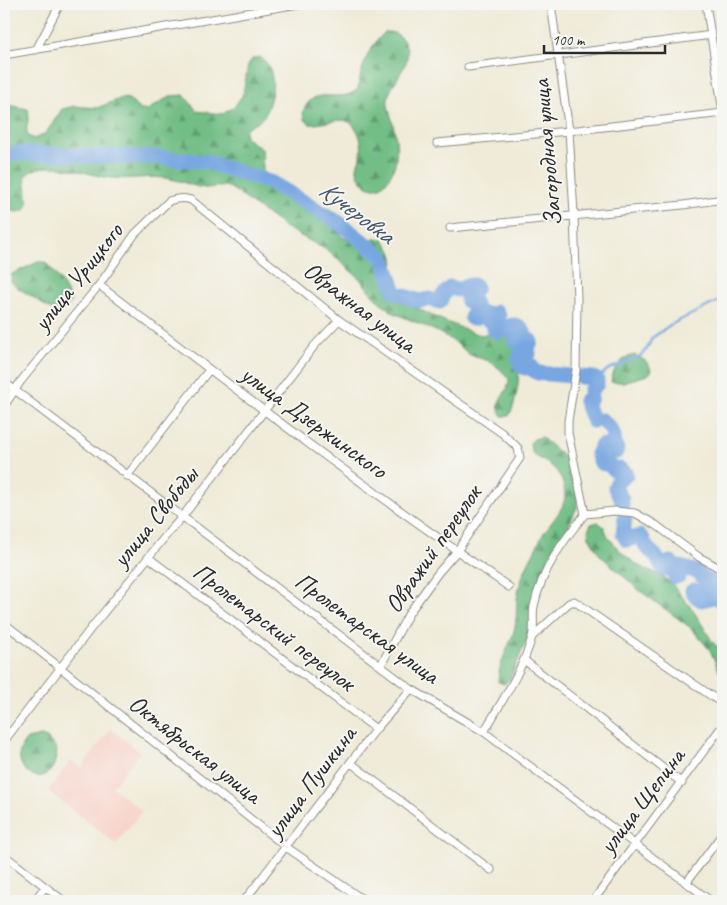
<svg xmlns="http://www.w3.org/2000/svg" width="727" height="905" font-family="Caveat,sans-serif">
  <defs>
    <pattern id="forest-firs" width="22" height="20" patternUnits="userSpaceOnUse" patternTransform="scale(1.25)"><rect width="22" height="20" fill="#72be86"/><path d="M5 1l3.5 6h-7zM16 11l3.5 6h-7z" fill="#5e9b6e"/></pattern>
  </defs>
  <rect width="100%" height="100%" fill="#f6f6f2"/>
  <filter id="ink" filterUnits="userSpaceOnUse"><feTurbulence type="fractalNoise" baseFrequency=".02" numOctaves="2"/><feDisplacementMap in="SourceGraphic" scale="10" xChannelSelector="R" yChannelSelector="G"/><feConvolveMatrix kernelMatrix="1 2 1 2 8 2 1 2 1" color-interpolation-filters="sRGB"/></filter>
  <filter id="wash" filterUnits="userSpaceOnUse"><feTurbulence type="fractalNoise" baseFrequency=".0096" numOctaves="4" result="noise"/><feDisplacementMap in="SourceGraphic" scale="20" xChannelSelector="R" yChannelSelector="G"/><feGaussianBlur stdDeviation="1.12" result="paint"/><feColorMatrix in="noise" values="0 0 0 0 0 0 0 0 0 0 0 0 0 0 0 0 0 1.4 0 .05"/><feComposite in="paint" operator="in"/></filter>
  <g filter="url(#wash)">
    <rect width="100%" height="100%" fill="#efebd8"/>
    <path fill="#f7d1c8" d="M111,729L140,752L112,787L142,811L116,844L48,791L71,761L81,768Z"/>
    <path fill="url(#forest-firs)" stroke="#4e7458" d="M385,32C392,32 398,33 402,39C419,59 392,79 388,98C387,106 390,113 392,120C397,139 400,159 390,176C387,180 385,185 380,187C369,192 357,179 357,169C357,164 359,162 360,158C364,146 360,127 347,121C339,118 320,125 310,124L304,119L303,112C314,82 339,106 358,89C361,67 368,48 385,32Z
      M259,57C279,66 273,100 264,116C260,122 250,124 245,130V137L262,149L263,171L272,182L317,205L327,215L342,237L356,243H363L376,238L383,239C389,246 396,258 393,267C392,272 388,277 388,282C390,302 459,327 477,334C488,337 502,330 511,339C525,352 518,402 509,416H502C491,399 509,396 509,379L500,369L489,361L470,355L455,342L436,331L394,313L375,298L360,279L328,251L283,226L231,188C222,184 214,188 205,188C194,187 182,181 171,179C152,175 130,180 110,178C87,175 44,156 25,176L28,204L25,210L18,212L4,210V104L28,109C31,119 24,126 28,136L34,139L46,133L62,109L75,106L97,108L122,98L129,99L139,109L146,111L170,96L184,95L197,111L223,114L235,106L243,94L248,65L252,59Z
      M38,262H45C53,269 69,292 71,302C58,321 47,306 34,298C26,292 18,290 11,281L12,274Z
      M634,355C642,358 651,363 651,372L648,375L623,382H611C613,368 620,359 634,355Z
      M541,437L567,459L570,465L577,493V507L568,527L551,552L534,593L530,606L533,618L530,632L510,679L504,684L498,682C498,663 509,648 514,631C518,618 515,605 518,593C521,574 532,557 540,540C546,526 564,512 565,497C565,484 560,472 549,464C539,456 531,459 530,443L534,439Z
      M598,522L604,527L608,537L622,553L639,566L658,574L670,582L693,610L712,641L723,652V680L710,650L691,628L639,590L600,555L589,537L588,530L591,524Z
      M41,736L47,738L57,749C54,802 0,767 27,739Z"/>
    <g fill="none" stroke-linecap="round" stroke-linejoin="round">
      <path stroke="#77a6e1" stroke-width="2.5" d="M597,380L607,370L640,356L647,349L652,338L670,325L723,299"/>
      <path stroke="#77a6e1" stroke-width="15" d="M4,154L24,153L92,156L156,157L208,162L272,183L338,222L383,257L395,292L419,301L429,299L440,302L443,295L451,287L458,290L470,285H474L476,288L467,299V301H473L475,304L471,318H477L484,313L487,314L488,320L490,321L494,313L497,312L499,316L498,320L494,324V329L498,332C507,326 517,320 524,332L515,336L516,342L526,339L530,340L531,342L528,348L529,354L520,356L519,360L521,366L525,368L531,365L533,370L538,373L570,376
        M581,377L594,378L597,380V384L590,391L591,398L585,401L593,421L602,420C606,424 611,428 613,433C616,439 613,443 617,449L616,452L612,451L605,445L601,446L597,454L601,463L609,465L614,470L620,469L625,472L626,475L617,482L615,488L622,499V508
        M625,518L623,534L627,540L640,536L643,539L646,547L655,555L664,569H666L670,562H671L675,577L679,576L678,570L680,567L698,572L701,576L711,582L712,588L701,592L694,590L692,591L694,595L701,600L718,596L723,603"/>
    </g>
  </g>
  <g filter="url(#ink)">
    <g fill="none" stroke-linecap="round" stroke-linejoin="round">
      <defs>
        <path id="minor" d="M551,4L569,131L574,214L577,299L576,370L568,421V433L585,514
          M706,4L723,112
          M36,50L60,4
          M4,55L298,4
          M468,67L712,35
          M437,143L569,131L723,113
          M450,228L683,205L717,200
          M99,285C233,388 369,491 509,587
          M4,382L411,689L484,732L711,901
          M4,406L21,381L99,285L135,234L169,201C177,198 183,197 191,200L339,320L502,433L518,448L520,458L457,551L438,573L409,613L381,665
          M127,476L209,370
          M585,514L615,511L635,513L656,525L699,557L723,570
          M149,558L376,729
          M4,623L286,847L365,901
          M533,636L569,603L574,601L723,704
          M524,660L682,783
          M484,732C500,704 524,668 532,637C535,627 532,616 534,606C542,570 562,542 585,514
          M4,741L92,627L168,533L183,516L315,345L339,320
          M351,763L491,870
          M4,855L64,901
          M686,883L723,833
          M34,901L45,887
          M244,901L376,729L411,689
          M593,901L723,725"/>
      </defs>
      <use href="#minor" stroke="#8d8b82" stroke-width="9"/>
      <use href="#minor" stroke="#fff" stroke-width="7"/>
    </g>
  </g>
  <g text-anchor="middle" dominant-baseline="central" stroke-width="4" stroke-linejoin="round" paint-order="stroke">
    <g font-size="25" fill="#2b2b2b" stroke="#f6f6f2">
      <text transform="translate(547 153) rotate(-95)">Загородная улица</text>
      <text transform="translate(78 277) rotate(-52)">улица Урицкого</text>
      <text transform="translate(360 307) rotate(37)">Овражная улица</text>
      <text transform="translate(314 422) rotate(36)">улица Дзержинского</text>
      <text transform="translate(155 517) rotate(-51)">улица Свободы</text>
      <text transform="translate(433 549) rotate(-55)">Овражий переулок</text>
      <text transform="translate(274 627) rotate(37)">Пролетарский переулок</text>
      <text transform="translate(367 628) rotate(36)">Пролетарская улица</text>
      <text transform="translate(195 749) rotate(38)">Октябрьская улица</text>
      <text transform="translate(311 782) rotate(-53)">улица Пушкина</text>
      <text transform="translate(642 801) rotate(-53)">улица Щепина</text>
    </g>
    <g font-size="26" font-style="italic" fill="#46566b" stroke="#f6f6f2">
      <text transform="translate(357 212) rotate(37)">Кучеровка</text>
    </g>
  </g>
  <rect width="727" height="905" fill="none" stroke="#f6f6f2" stroke-width="20"/>
  <path d="M544 45v8h121v-8" fill="none" stroke="#2b2b2b" stroke-width="2.5"/>
  <text x="552" y="45" font-size="15" fill="#2b2b2b" stroke="#f6f6f2" stroke-width="4" paint-order="stroke">100 m</text>
</svg>
